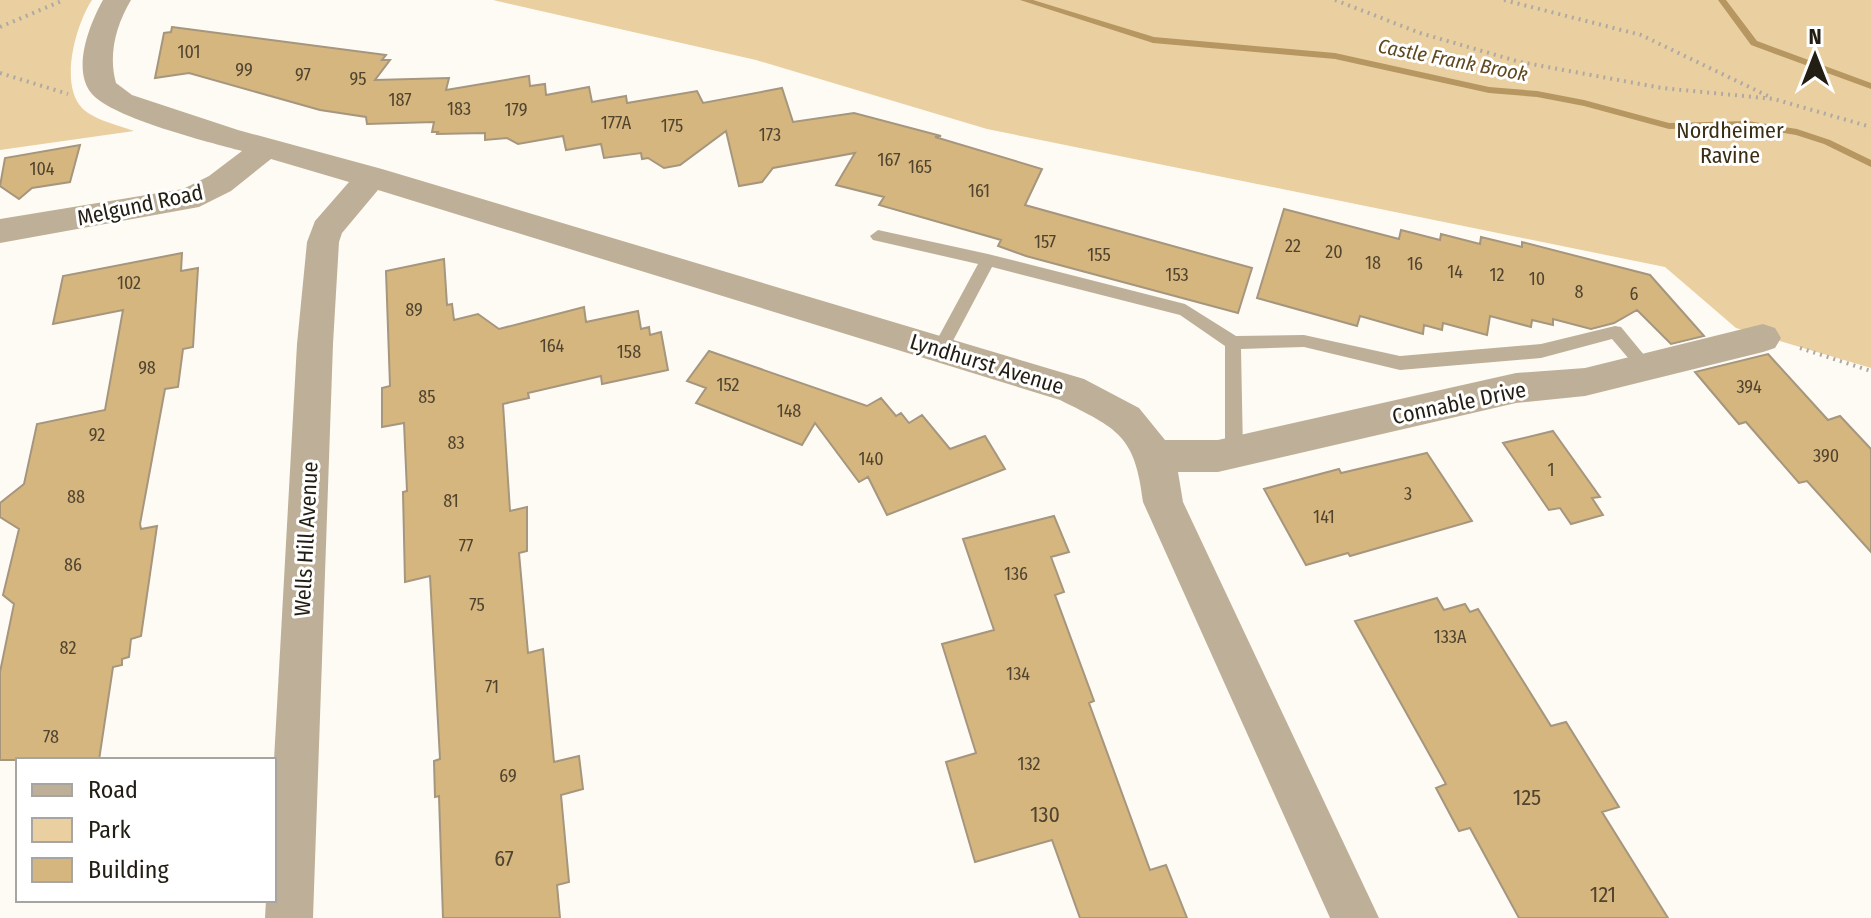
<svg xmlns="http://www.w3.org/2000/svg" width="1871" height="918" font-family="'Fira Sans Condensed',sans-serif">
  <rect width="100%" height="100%" fill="#fefbf5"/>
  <path fill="#eacfa1" d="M0,0H92C76,24 59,84 82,108C94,120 118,125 134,131L0,150Z
    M493,0H1871V368L1736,328L1665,267L987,129L756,60Z"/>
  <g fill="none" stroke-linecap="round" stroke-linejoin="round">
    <path fill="#b69761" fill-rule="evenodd" d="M1020,0H1033L1154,37L1335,53L1489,87L1537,91L1584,100L1669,123L1748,121L1797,129L1830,140L1871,160V167L1824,144L1796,135L1748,127L1669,129L1584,106L1537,97L1489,93L1335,59L1153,43Z
      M1718,0H1726L1757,41L1871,83V89L1751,45Z"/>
  </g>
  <path fill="#d6b67f" stroke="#a5967d" stroke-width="2" d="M172,27L386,55L382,60H390L375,80L449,78L446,90L529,76L530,86L545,84L546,95L589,87L592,102L626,96L627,103L697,91L703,103L782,88L793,122L854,113L941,136L935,137L1042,169L1025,205L1252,268L1238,313L1026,256L998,246L1001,240L879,205L884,197L836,185L855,153L773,168L762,182L739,186L726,131L680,165L664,168L648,158L642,159L641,153L604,158L601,144L566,150L563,136L518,144L507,138L485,140V133L437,134L438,132H432L434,122L367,124L366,117L320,110L189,73L155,78L164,33L171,32Z
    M80,145L70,182L32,188L19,199L0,186L5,158Z
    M1284,209L1399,239L1401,230L1440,240L1441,234L1480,244L1481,237L1522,247V242L1650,275L1704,336L1671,344L1637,310L1614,323L1591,329L1553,319V325L1532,320L1531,327L1490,316L1487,335L1443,323L1442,330L1424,325L1423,334L1360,316L1357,326L1257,298Z
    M182,253L181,271L198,268L193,347L183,349L178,387L165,389L140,524L141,529L157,526L141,636L131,639L129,657L122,659V665L113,667L99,760H0V672L14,604L3,595L19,529L0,517V503L24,484L37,424L105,410L123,310L53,324L63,276Z
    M444,259L447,305L452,304L454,320L478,314L499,329L584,307L586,322L638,311L641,329L649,327L650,335L661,332L668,370L602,384L601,376L528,393L529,398L503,404L510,511L527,507V551L519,553L528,653L543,649L554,762L579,756L583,789L561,795L569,882L557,885L560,918H443L439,796L435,797L434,761L440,759L430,576L405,582L403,492L407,491L404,423L382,427V388L390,386L386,271Z
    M709,351L867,406L881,398L896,416L901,413L909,423L922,415L950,449L985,436L1005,469L887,515L868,477L859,482L815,423L802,445L696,403L706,388L687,381Z
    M1768,354L1828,420L1840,416L1871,449V552L1807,481L1799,483L1746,422L1739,424L1695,372Z
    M1553,431L1600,497L1592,498L1603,515L1571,524L1560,508L1549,510L1503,443Z
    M1427,453L1472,521L1350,556L1348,553L1306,565L1264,489L1339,469L1341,473Z
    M1054,516L1069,552L1051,557L1064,592L1055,595L1094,701L1089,703L1150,870L1166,865L1187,918H1080L1052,840L975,862L946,762L976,753L942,644L994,630L963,539Z
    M1437,598L1444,610L1465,604L1470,612L1478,609L1551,726L1566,722L1619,807L1602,812L1668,918H1519L1470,828L1459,831L1436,788L1446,784L1355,621Z"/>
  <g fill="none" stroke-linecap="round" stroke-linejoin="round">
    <path stroke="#aeaaa3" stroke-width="4" stroke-dasharray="2 5" stroke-linecap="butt" d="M1335,0L1420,33L1520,62L1662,88L1774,99L1871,127
      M1504,0L1641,35L1768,96
      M0,27L64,0
      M0,73L68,94
      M1800,348L1871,371"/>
    <path fill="#beb098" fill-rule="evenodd" d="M878,230L988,254L1185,304L1236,336L1304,335L1400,356L1541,344L1615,326L1621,327L1654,367L1646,374L1640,372L1612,339L1541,358L1400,370L1304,347L1241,349L1243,452L1240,457H1228L1225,452V346L1180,315L992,267L946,354L940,356L932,349L978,264L873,240L870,236Z"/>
    <path fill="#beb098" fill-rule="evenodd" d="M103,0H131C116,25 108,55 116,83L132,95L238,130L382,169L1084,379L1139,408L1165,440H1218L1516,373L1585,368L1763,324L1775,328L1781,338L1775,348L1763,352L1585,396L1516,403L1218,472H1178L1183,502L1379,918H1330L1143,502C1135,435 1118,429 1060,400L378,190L342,233L339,242L333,344L313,918H265L266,900H274V760L297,344L307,242L315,221L349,182L271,159L231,191L199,207L0,243V219L183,189L209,176L242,151C208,142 113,118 92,94C71,70 90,23 103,0Z"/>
  </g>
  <g text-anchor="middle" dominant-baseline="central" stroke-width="6" stroke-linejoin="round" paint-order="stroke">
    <g font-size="18" fill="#50442f">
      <text x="189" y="52">101</text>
      <text x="244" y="70">99</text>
      <text x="303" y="75">97</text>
      <text x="358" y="79">95</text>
      <text x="400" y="100">187</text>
      <text x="459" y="109">183</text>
      <text x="516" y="110">179</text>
      <text x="616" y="123">177A</text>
      <text x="672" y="126">175</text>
      <text x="770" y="135">173</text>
      <text x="889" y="160">167</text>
      <text x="920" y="167">165</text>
      <text x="42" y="169">104</text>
      <text x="979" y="191">161</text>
      <text x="1045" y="242">157</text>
      <text x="1293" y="246">22</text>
      <text x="1334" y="252">20</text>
      <text x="1099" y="255">155</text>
      <text x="1373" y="263">18</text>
      <text x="1415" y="264">16</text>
      <text x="1455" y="272">14</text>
      <text x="1177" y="275">153</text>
      <text x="1497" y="275">12</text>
      <text x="1537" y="279">10</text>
      <text x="129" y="283">102</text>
      <text x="1579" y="292">8</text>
      <text x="1634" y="294">6</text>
      <text x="414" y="310">89</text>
      <text x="552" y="346">164</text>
      <text x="629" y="352">158</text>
      <text x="147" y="368">98</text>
      <text x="728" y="385">152</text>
      <text x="1749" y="387">394</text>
      <text x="427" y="397">85</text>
      <text x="789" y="411">148</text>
      <text x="97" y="435">92</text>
      <text x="456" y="443">83</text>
      <text x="1826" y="456">390</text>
      <text x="871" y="459">140</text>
      <text x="1551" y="470">1</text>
      <text x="1408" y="494">3</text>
      <text x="76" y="497">88</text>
      <text x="451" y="501">81</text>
      <text x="1324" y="517">141</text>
      <text x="466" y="546">77</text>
      <text x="73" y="565">86</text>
      <text x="1016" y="574">136</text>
      <text x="477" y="605">75</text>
      <text x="1450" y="637">133A</text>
      <text x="68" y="648">82</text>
      <text x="1018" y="674">134</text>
      <text x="492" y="687">71</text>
      <text x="51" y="737">78</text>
      <text x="1029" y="764">132</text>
      <text x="508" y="776">69</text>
    </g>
    <g font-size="20" font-style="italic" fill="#5f481e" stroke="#fff">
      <text transform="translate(1453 60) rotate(11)">Castle Frank Brook</text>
    </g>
    <g font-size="22" fill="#3b2d13" stroke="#fff">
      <text x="1730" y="130">Nordheimer<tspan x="1730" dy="25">Ravine</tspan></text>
    </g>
    <g font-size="22" fill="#231e14" stroke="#fff">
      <text transform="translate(140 205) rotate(-12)">Melgund Road</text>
      <text transform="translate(987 364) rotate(17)">Lyndhurst Avenue</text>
      <text transform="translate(1459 403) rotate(-12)">Connable Drive</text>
      <text transform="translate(306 539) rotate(-87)">Wells Hill Avenue</text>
    </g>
    <g font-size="22" fill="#50442f">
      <text x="1527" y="797">125</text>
      <text x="1045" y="814">130</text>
      <text x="504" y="858">67</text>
      <text x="1603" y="894">121</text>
    </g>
  </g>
  <rect x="16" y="758" width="260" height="144" fill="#ffffff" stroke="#a7a5a1" stroke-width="2"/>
  <rect x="32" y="784" width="40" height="12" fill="#beb098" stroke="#a7a5a1" stroke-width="2"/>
  <text x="88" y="798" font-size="24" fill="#231e14">Road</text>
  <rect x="32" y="818" width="40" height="24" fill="#eacfa1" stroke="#a7a5a1" stroke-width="2"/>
  <text x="88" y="838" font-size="24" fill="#231e14">Park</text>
  <rect x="32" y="858" width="40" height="24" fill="#d6b67f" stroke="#a7a5a1" stroke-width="2"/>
  <text x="88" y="878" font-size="24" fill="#231e14">Building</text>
  <g transform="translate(1815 56)" stroke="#ffffff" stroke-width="6" paint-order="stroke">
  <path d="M0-6L14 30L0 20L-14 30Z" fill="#231e14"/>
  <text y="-12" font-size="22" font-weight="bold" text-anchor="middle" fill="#231e14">N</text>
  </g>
</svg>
